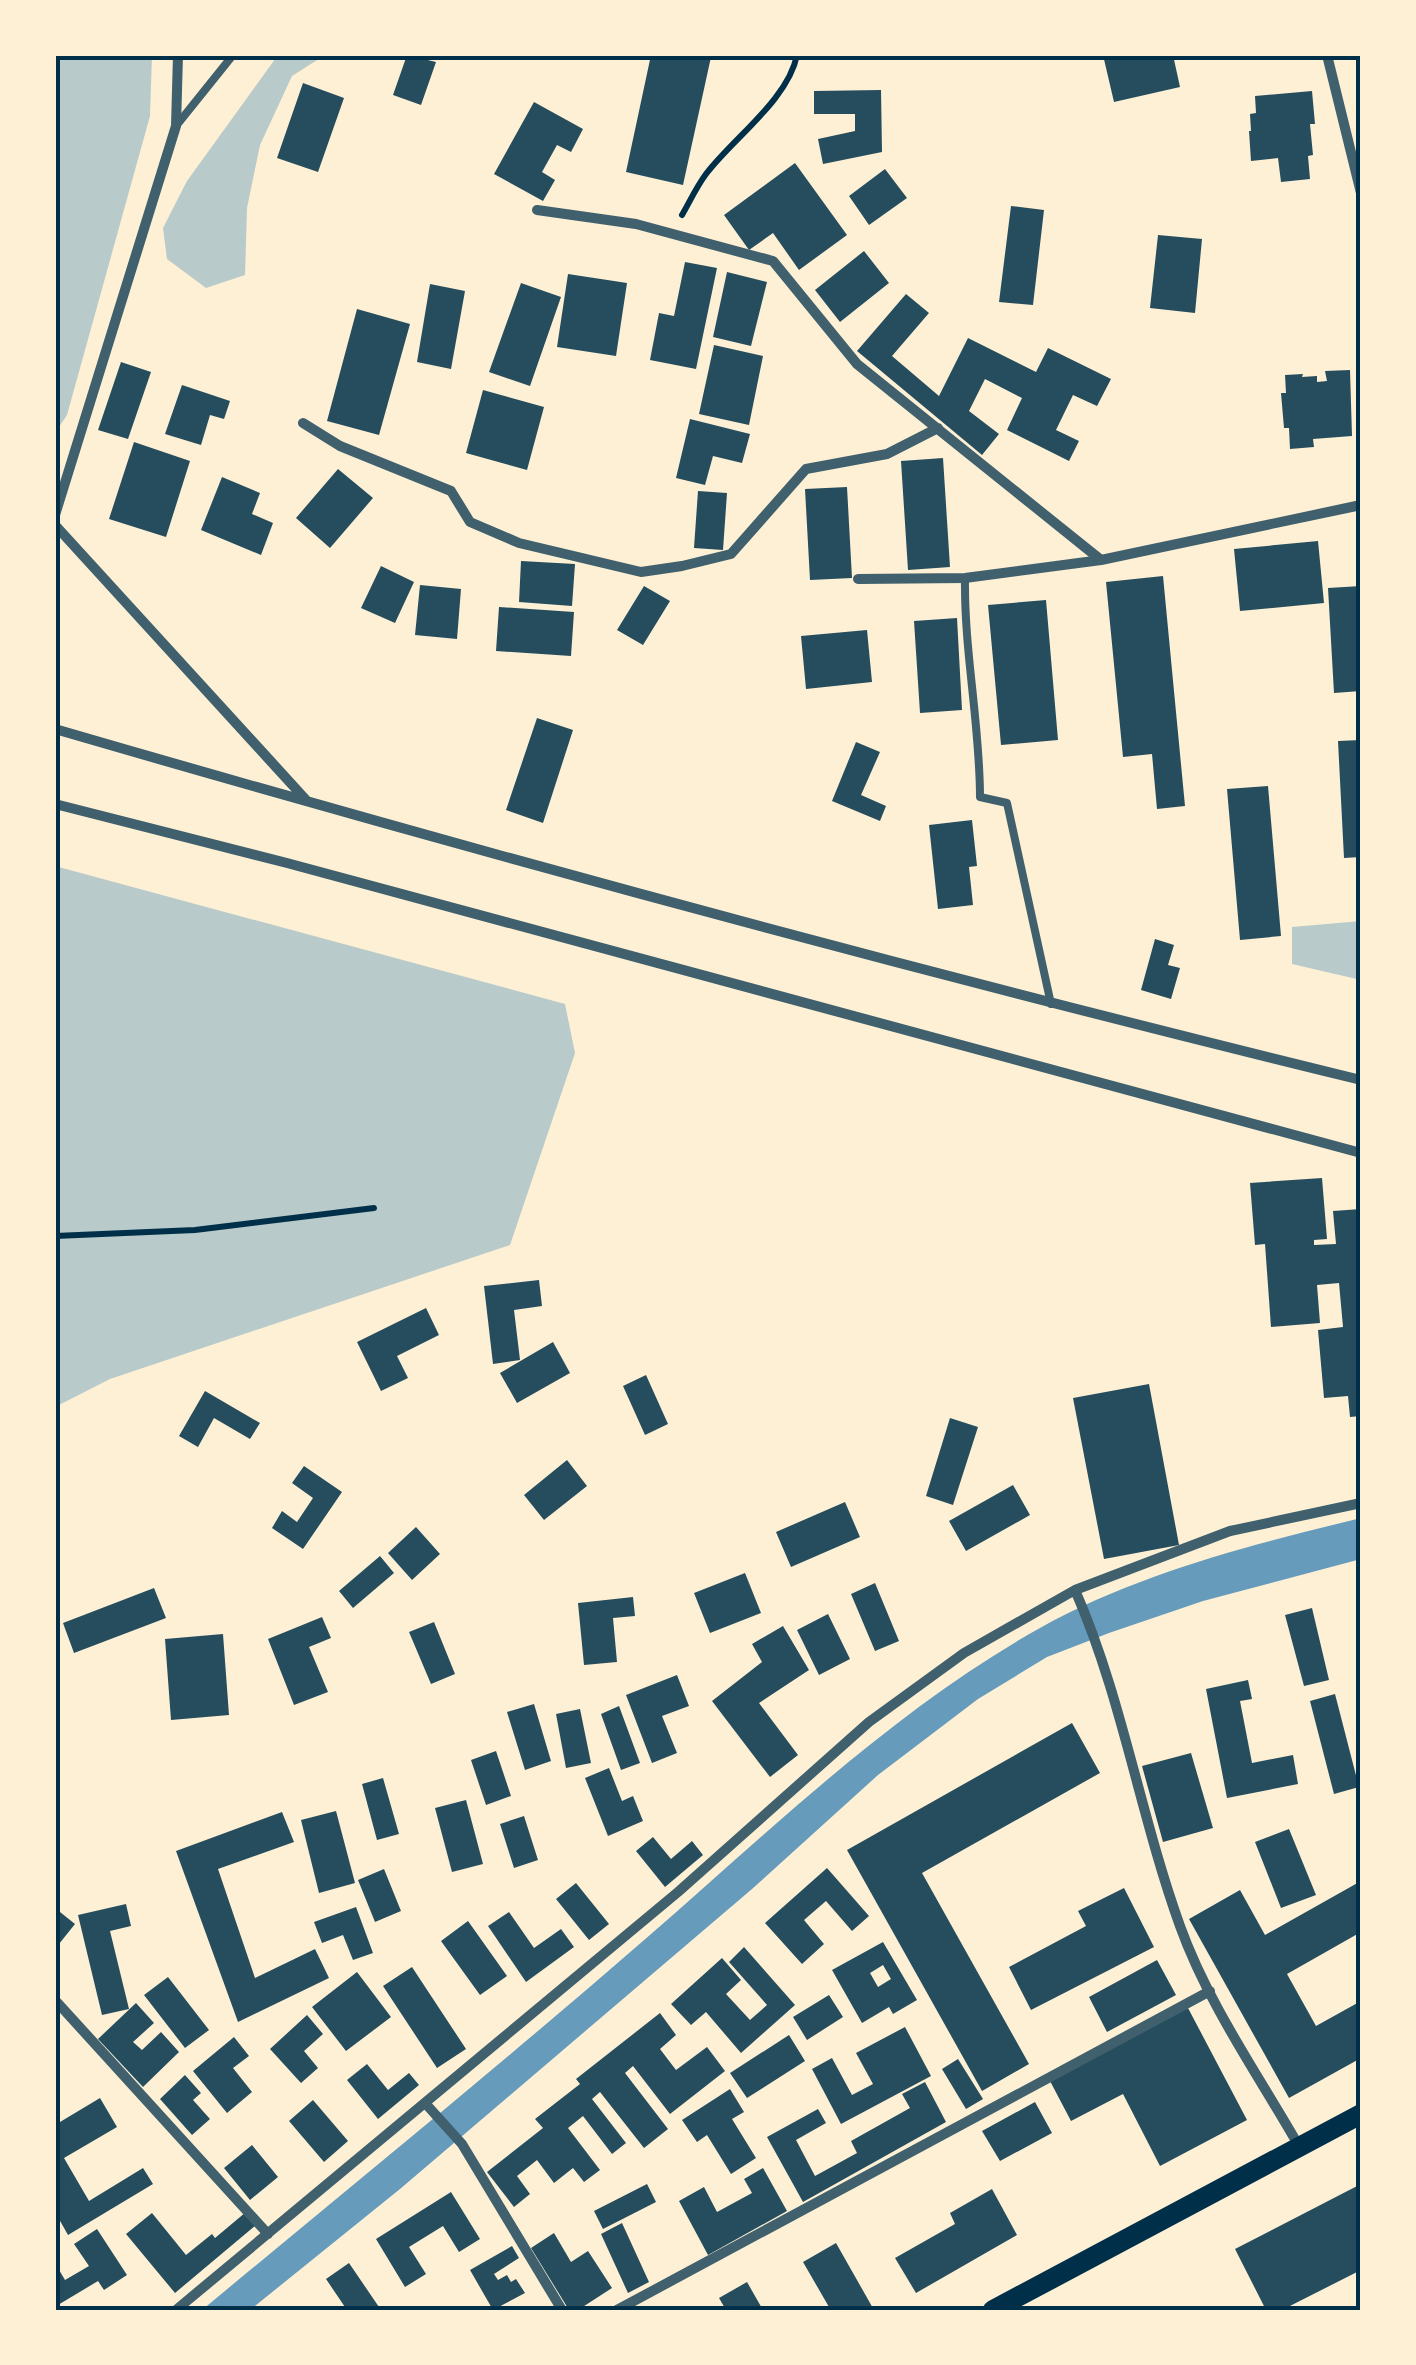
<svg xmlns="http://www.w3.org/2000/svg" width="1416" height="2365" font-family="Ubuntu,sans-serif">
  <rect width="100%" height="100%" fill="#fdf0d5"/>
  <path fill="#b9caca" d="M58,55H152L150,116L67,415L55,433V60Z
    M278,55H325L292,76L260,145L247,208L245,275L206,288L167,259L163,228L187,181Z
    M55,866L565,1004L575,1053L510,1245L110,1379L55,1407Z
    M1361,921V980L1292,964V927Z"/>
  <path fill="#669bbc" d="M1361,1518V1559L1203,1601L1109,1633L1047,1657L978,1699L878,1775L752,1889L400,2189L250,2310H202C349,2188 498,2067 643,1941C769,1832 893,1710 1040,1628C1139,1573 1251,1545 1361,1518Z"/>
  <path fill="#264d5e" fill-rule="evenodd" d="M407,55L436,62L421,105L393,95Z
    M651,55L711,57L683,185L626,172Z
    M1103,55H1173L1180,87L1114,102Z
    M303,83L344,98L318,172L277,158Z
    M881,90L882,152L823,164L818,139L855,131V114H814V91Z
    M1312,91L1315,124H1310L1313,155L1308,156L1310,179L1281,182L1278,158L1251,161L1249,131H1251L1250,114L1256,113L1255,96Z
    M534,102L583,129L571,152L557,145L542,172L555,180L543,201L494,174Z
    M795,163L847,235L799,270L773,233L749,250L724,215Z
    M885,169L907,198L869,225L849,196Z
    M1011,206L1044,210L1033,305L999,302Z
    M1158,235L1202,239L1195,313L1150,308Z
    M864,251L889,283L840,322L815,290Z
    M685,262L717,268L696,369L650,360L659,313L674,316Z
    M727,272L767,282L751,346L713,337Z
    M568,274L627,283L616,356L557,347Z
    M521,283L561,297L530,386L489,372Z
    M430,284L465,291L451,369L417,362Z
    M906,294L929,313L892,356L939,396L968,338L1036,372L1048,348L1111,379L1097,406L1073,395L1056,430L1079,441L1069,461L1007,430L1022,398L985,379L969,411L999,434L982,455L857,351Z
    M357,309L410,324L379,435L327,421Z
    M714,345L763,356L749,425L699,414Z
    M121,362L151,372L128,439L98,430Z
    M1350,370L1352,436L1313,439L1314,447L1290,449L1289,428H1284L1281,393H1286L1285,375L1303,374L1302,377L1317,376V382L1327,381L1325,371Z
    M182,385L230,401L224,419L210,415L201,445L165,434Z
    M483,390L544,407L527,470L466,453Z
    M690,419L750,434L742,463L713,456L705,485L676,478Z
    M134,442L190,461L166,537L109,519Z
    M943,458L950,567L908,570L901,461Z
    M338,469L373,498L330,548L296,518Z
    M222,477L260,493L252,514L273,523L261,555L201,530Z
    M847,487L852,578L810,580L805,489Z
    M698,491L727,493L723,550L694,548Z
    M1318,541L1324,603L1240,611L1234,549Z
    M521,561L575,564L572,606L519,602Z
    M381,566L414,582L395,623L361,608Z
    M1163,576L1185,806L1157,809L1152,754L1123,757L1106,582Z
    M420,585L461,589L457,639L415,635Z
    M644,586L670,601L643,645L617,630Z
    M1361,586V691L1334,693L1328,588Z
    M1046,600L1058,740L1001,745L988,605Z
    M499,607L574,612L571,656L496,651Z
    M957,618L962,710L920,713L914,621Z
    M867,630L872,682L806,689L801,636Z
    M537,718L573,730L543,823L506,810Z
    M1361,740V857L1344,858L1338,741Z
    M856,742L880,752L861,795L886,806L880,821L832,801Z
    M1268,786L1281,936L1240,940L1227,789Z
    M972,820L977,866L969,867L973,905L938,909L929,825Z
    M1155,939L1174,945L1168,965L1180,968L1171,999L1141,990Z
    M1322,1178L1327,1239L1314,1240V1245L1336,1244L1333,1211L1361,1209V1416L1350,1417L1348,1396L1324,1398L1318,1330L1343,1327L1339,1283L1317,1285L1320,1323L1271,1327L1265,1244L1255,1245L1250,1183Z
    M539,1280L542,1306L514,1310L520,1360L493,1364L484,1286Z
    M426,1308L439,1335L397,1356L408,1378L381,1391L357,1342Z
    M553,1342L570,1373L517,1403L500,1373Z
    M646,1375L668,1424L645,1435L623,1386Z
    M1149,1384L1179,1545L1104,1559L1073,1398Z
    M205,1391L260,1423L250,1439L214,1418L198,1447L179,1436Z
    M950,1418L978,1427L953,1505L926,1496Z
    M567,1460L587,1486L544,1520L524,1495Z
    M304,1466L342,1492L303,1549L272,1528L282,1511L297,1522L313,1498L292,1483Z
    M1013,1485L1030,1515L966,1551L949,1521Z
    M845,1502L860,1537L791,1567L776,1532Z
    M416,1527L440,1554L412,1580L388,1553Z
    M380,1556L394,1573L353,1608L339,1591Z
    M745,1573L761,1613L710,1633L694,1593Z
    M875,1583L899,1641L875,1651L851,1594Z
    M154,1588L166,1618L74,1653L63,1623Z
    M633,1597L635,1616L613,1618L617,1662L584,1665L578,1603Z
    M1312,1608L1329,1680L1304,1686L1285,1615Z
    M828,1614L850,1659L819,1675L797,1630Z
    M322,1617L331,1638L309,1647L328,1692L294,1705L268,1639Z
    M434,1622L455,1674L431,1684L409,1632Z
    M783,1626L809,1670L759,1703L798,1755L770,1777L712,1701L762,1662L752,1644Z
    M223,1634L229,1715L171,1720L165,1639Z
    M677,1675L689,1706L662,1716L677,1753L652,1763L626,1695Z
    M1248,1680L1252,1699L1240,1701L1252,1763L1293,1755L1298,1784L1227,1798L1206,1689Z
    M1335,1694L1359,1787L1334,1794L1310,1701Z
    M534,1704L551,1761L525,1770L507,1712Z
    M619,1706L640,1763L621,1770L601,1714Z
    M580,1709L591,1763L566,1768L556,1714Z
    M1072,1723L1100,1773L922,1873L1029,2064L982,2091L847,1850Z
    M496,1751L511,1796L486,1805L471,1760Z
    M1191,1753L1213,1828L1163,1842L1142,1766Z
    M609,1768L622,1801L633,1796L643,1821L608,1836L585,1778Z
    M383,1778L399,1834L377,1840L362,1784Z
    M466,1800L483,1864L452,1872L435,1808Z
    M336,1811L355,1883L319,1893L301,1820Z
    M282,1812L294,1842L218,1869L255,1978L315,1949L329,1978L238,2022L176,1851Z
    M524,1816L538,1860L514,1868L500,1824Z
    M1289,1829L1316,1895L1281,1908L1255,1842Z
    M653,1837L671,1859L692,1841L703,1855L665,1887L636,1851Z
    M827,1868L869,1916L852,1931L826,1901L804,1920L824,1944L802,1964L765,1923Z
    M384,1869L401,1911L375,1922L358,1880Z
    M1361,1881V1932L1287,1974L1316,2026L1361,2001V2058L1289,2098L1189,1919L1240,1890L1265,1935Z
    M576,1883L609,1924L589,1940L556,1899Z
    M1124,1888L1154,1947L1031,2010L1009,1967L1086,1926L1078,1911Z
    M126,1904L131,1926L110,1931L129,2009L102,2015L78,1915Z
    M356,1907L373,1953L353,1960L343,1935L322,1943L314,1922Z
    M55,1908L75,1924L55,1949Z
    M509,1912L534,1948L561,1929L574,1947L526,1982L488,1926Z
    M468,1921L507,1976L480,1995L441,1941Z
    M883,1942L917,2000L893,2014L889,2007L862,2023L832,1970ZM883,1965L891,1979L878,1987L870,1973Z
    M744,1947L795,2005L741,2053L706,2012L691,2025L671,2004L722,1958L741,1980L726,1994L750,2020L767,2005L729,1962Z
    M1157,1960L1176,1995L1107,2032L1089,1997Z
    M412,1967L466,2049L437,2068L383,1986Z
    M357,1972L391,2017L346,2051L312,2007Z
    M168,1977L209,2030L185,2048L144,1995Z
    M829,1995L843,2017L807,2040L793,2017Z
    M136,2003L154,2023L133,2042L142,2050L161,2032L179,2052L143,2087L98,2039Z
    M1188,2008L1247,2120L1160,2166L1123,2094L1071,2121L1050,2081Z
    M660,2013L676,2035L660,2049L676,2070L707,2047L725,2071L670,2114L633,2066L625,2073L668,2129L644,2148L600,2092L592,2099L626,2143L612,2154L583,2116L568,2128L600,2170L584,2182L573,2168L554,2183L537,2160L517,2176L530,2194L514,2207L487,2172L543,2128L535,2119L580,2084L576,2079Z
    M307,2015L323,2034L304,2051L318,2068L301,2083L270,2049Z
    M905,2027L931,2076L841,2124L812,2069L832,2058L852,2095L873,2084L856,2053Z
    M789,2035L805,2061L747,2098L730,2073Z
    M234,2037L249,2056L233,2068L252,2092L227,2113L193,2071Z
    M958,2059L983,2099L966,2109L942,2069Z
    M367,2064L388,2090L409,2073L419,2085L378,2119L347,2080Z
    M185,2075L201,2093L193,2100L210,2119L192,2135L160,2099Z
    M925,2082L946,2122L803,2202L767,2137L818,2109L826,2123L796,2140L815,2176L857,2153L851,2141L910,2108L902,2094Z
    M730,2089L744,2112L732,2119L756,2158L731,2174L707,2135L697,2142L682,2120Z
    M100,2098L117,2127L64,2158L89,2201L143,2168L153,2184L68,2235L55,2212V2125Z
    M313,2100L348,2141L324,2162L289,2121Z
    M1035,2102L1052,2133L1000,2161L982,2131Z
    M252,2145L278,2177L250,2200L224,2168Z
    M763,2168L787,2211L708,2255L679,2201L704,2187L717,2212L752,2193L744,2179Z
    M647,2184L656,2202L603,2229L594,2211Z
    M1361,2184V2270L1282,2310H1266L1235,2249Z
    M992,2189L1017,2235L916,2293L895,2258L955,2224L950,2213Z
    M451,2192L480,2239L459,2252L443,2226L409,2247L426,2274L405,2287L376,2239Z
    M246,2212L256,2225L175,2293L126,2234L152,2213L186,2255L212,2234L215,2238Z
    M622,2223L649,2282L628,2293L601,2234Z
    M97,2229L127,2275L104,2290L98,2281L58,2305L55,2263L65,2280L89,2266L74,2244Z
    M554,2233L571,2262L588,2251L612,2288L578,2310H569L531,2248Z
    M836,2243L874,2310H824L829,2307L803,2262Z
    M512,2246L519,2258L494,2274L498,2280L507,2275L511,2282L516,2279L525,2293L493,2310L470,2270Z
    M349,2263L381,2310H347L326,2279Z
    M747,2282L763,2310H726L719,2298Z"/>
  <g fill="none" stroke-linecap="round" stroke-linejoin="round">
    <path stroke="#003049" stroke-width="6" d="M682,215C690,201 697,186 706,174C733,138 788,100 797,55
      M55,1236L195,1230L374,1208"/>
    <path stroke="#3f606c" stroke-width="8" d="M176,126L233,55
      M965,578C964,652 980,724 980,797L1007,803L1051,1004"/>
    <path stroke="#3f606c" stroke-width="10" d="M1327,55L1361,193
      M537,210L636,224L773,261L857,364L1101,560L1361,505
      M303,423L340,446L451,491L470,522L519,543L641,572L682,566L731,554L806,469L887,454L938,428
      M55,515L176,126L178,55
      M55,525L307,801
      M858,579L965,578L1101,560
      M55,729C488,855 923,973 1361,1080
      M55,804L287,863L1361,1153
      M1075,1590C1122,1697 1140,1815 1180,1926C1208,2004 1259,2076 1300,2148
      M55,2000L268,2234
      M425,2103L462,2144L562,2310
      M176,2310L678,1892L869,1722L964,1653L1075,1590L1230,1531L1361,1503
      M617,2310L1210,1991"/>
    <path stroke="#003049" stroke-width="20" d="M993,2310L1361,2114"/>
  </g>
  <rect width="1416" height="2365" fill="none" stroke="#fdf0d5" stroke-width="115"/>
  <rect x="58" y="58" width="1300" height="2250" fill="none" stroke="#003049" stroke-width="4"/>
</svg>
